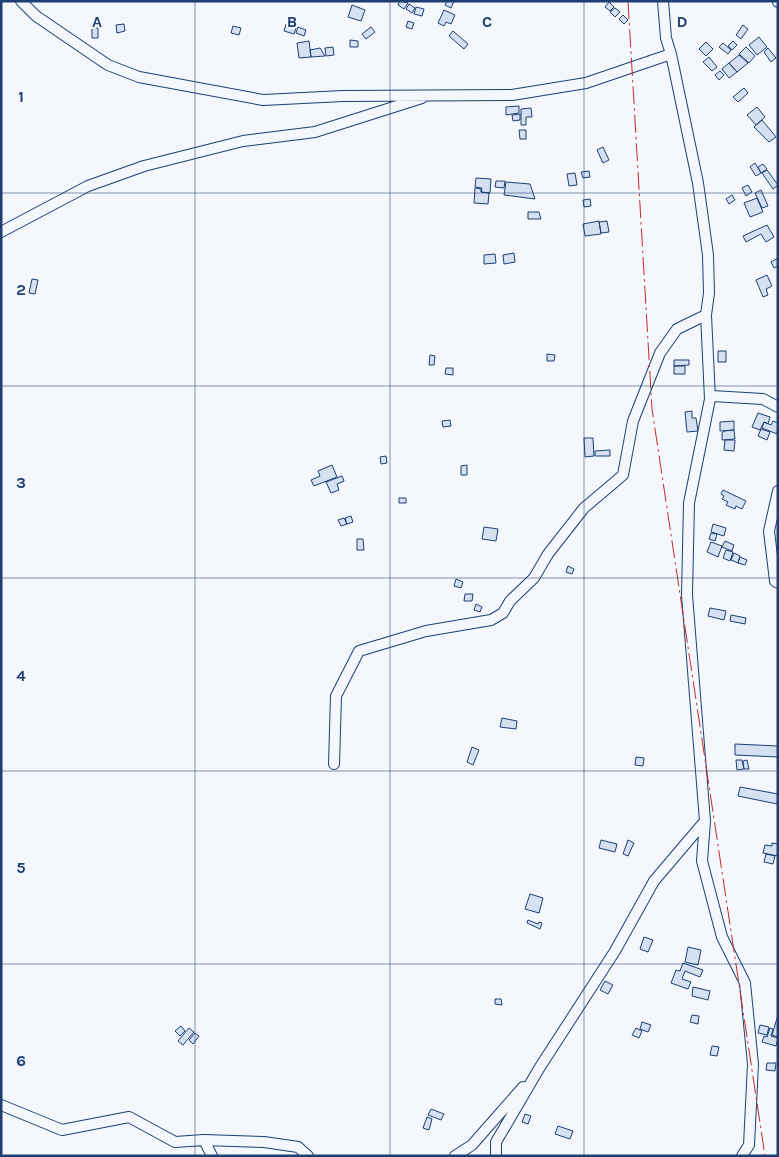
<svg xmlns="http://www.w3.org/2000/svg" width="779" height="1157" font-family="Karla,sans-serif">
  <rect width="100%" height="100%" fill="#f4f7fb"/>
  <path fill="#d5e0f0" stroke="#1d3f73" d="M400,1L408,3L404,9L398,5Z
    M447,1H454L451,8L445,5Z
    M609,2L614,7L610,11L605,7Z
    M409,4L415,8L412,13L406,9Z
    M352,5L365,10L361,21L348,17Z
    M416,7L424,9L422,16L414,14Z
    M615,8L620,12L615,17L610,12Z
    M444,10L455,15L451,24L446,22L444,26L438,23Z
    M623,15L628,20L624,24L619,19Z
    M408,21L414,23L412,29L406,27Z
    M124,24L125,31L117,33L116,25Z
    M286,24L296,28L294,34L284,31Z
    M743,25L748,29L741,39L736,35Z
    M233,26L241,28L239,35L231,33Z
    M298,27L306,30L304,36L296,33Z
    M371,27L375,32L366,39L362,34Z
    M92,28H98V38H92Z
    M453,31L468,44L464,49L449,36Z
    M759,37L767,47L757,55L749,45Z
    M350,40L358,41V47H350Z
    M309,41L311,57L299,58L297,43Z
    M733,41L737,45L732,50L728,46Z
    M706,42L713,49L706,56L699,49Z
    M723,43L731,50L728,54L719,47Z
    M333,47L334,55L326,56L325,48Z
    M746,47L755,56L749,63L739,54Z
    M320,48L325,56L311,57L310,50Z
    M768,48L776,58L771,62L764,52Z
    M739,55L748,63L737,72L729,63Z
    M709,57L717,67L712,71L703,62Z
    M729,63L737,72L729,78L722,69Z
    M720,71L724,75L719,80L715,75Z
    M744,88L748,93L738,102L733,97Z
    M519,106V113L506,115V107Z
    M757,107L765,117L756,125L747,115Z
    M531,108L532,117H526V125H521V109Z
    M520,114V120L513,121L512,115Z
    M762,120L776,137L769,142L754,127Z
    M519,130H526V139H520Z
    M603,147L609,160L603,163L597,150Z
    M755,163L761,173L756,176L750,167Z
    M763,164L767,169L761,173L758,167Z
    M767,170L778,185L773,189L762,173Z
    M589,171L590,177L583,178L581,172Z
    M575,173L577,185L569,186L567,174Z
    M476,178L491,179L490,193L481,192L482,188L475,187Z
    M496,181H505L504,188L495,187Z
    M506,182L530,184L535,199L504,195Z
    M748,185L752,192L746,196L742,188Z
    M475,188L481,189V192L489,193L488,204L474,203Z
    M761,190L768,206L762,208L755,193Z
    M732,195L735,200L729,204L726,199Z
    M757,198L763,212L750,217L744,203Z
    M590,199L591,206L584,207L583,200Z
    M528,212H539L541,219H528Z
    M599,221L601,234L585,236L583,224Z
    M607,221L609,232L601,233L599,222Z
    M767,225L774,237L766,242L761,234L746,242L743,236Z
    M514,253L515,262L504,264L503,255Z
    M495,254L496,263L484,264V255Z
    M778,258V266L774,268L771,262Z
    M767,275L772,286L766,289L768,295L763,297L756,280Z
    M32,279L38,280L35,294L29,293Z
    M718,351H726V362H718Z
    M547,354L555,355L554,361H547Z
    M430,355L435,356L434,365H429Z
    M674,360H689V365L674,366Z
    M674,366H685V374H674Z
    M446,368H453V375L445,374Z
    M692,411V418H696L698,431L687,432L685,412Z
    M758,413L770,417L768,424L764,422L760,430L752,427Z
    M450,420L451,426L443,427L442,421Z
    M734,421V430L720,431V422Z
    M773,421L778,423L777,434L762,428L764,422L771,425Z
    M761,429L770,432L767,440L758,436Z
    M734,430L735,439L722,440V433L724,431Z
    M584,438H593L594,456L585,457Z
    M725,440H735L734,451L724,450Z
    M610,450V456H595V451Z
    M386,456L387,463L381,464L380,457Z
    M332,465L337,477L314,486L311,480L320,476L318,471Z
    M467,465V475H461V466Z
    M342,476L344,481L337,484L339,490L331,493L326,482Z
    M723,490L746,501L742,509L736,506L735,509L726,505L728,502L722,499L724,496L721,494Z
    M399,498H406V503H399Z
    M351,516L353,522L347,524L345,518Z
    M344,518L347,524L341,526L338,520Z
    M713,524L726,528L724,536L711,532Z
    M484,527L498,529L496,541L482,539Z
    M711,533L717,534L715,541L709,539Z
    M357,539H363L364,550H357Z
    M725,541L734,545L732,551L722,547Z
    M711,542L722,546L718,557L707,552Z
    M726,550L733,552L730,561L723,558Z
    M734,553L740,556L738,563L731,560Z
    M740,557L747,560L745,565L738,563Z
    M568,566L574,569L572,574L566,572Z
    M456,579L463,582L461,588L454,586Z
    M465,594H473L472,601H464Z
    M476,604L482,607L480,612L474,610Z
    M710,608L726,611L724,620L708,616Z
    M731,615L746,618L745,624L730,621Z
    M502,718L517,721L516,729L500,727Z
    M735,744L778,746V757L735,755Z
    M472,747L479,750L473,765L467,762Z
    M636,757L644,758L643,766L635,765Z
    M736,760H742L744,769L737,770Z
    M747,760L749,769H744L743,761Z
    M740,787L778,794L777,804L738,796Z
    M601,840L617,844L615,852L599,848Z
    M628,840L634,843L628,856L623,854Z
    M772,843L778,844V856L763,853L765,845L772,846Z
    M766,854L775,856L773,864L764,862Z
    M530,894L543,898L539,913L525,909Z
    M528,920L538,924L539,922L542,923L540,929L527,923Z
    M644,937L653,940L648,952L640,949Z
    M688,947L701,950L698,965L685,962Z
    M683,963L703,970L700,977L685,971L682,979L691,982L688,989L671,983L676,970L680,971Z
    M605,981L613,985L608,994L600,990Z
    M693,987L710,991L708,1000L692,996Z
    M495,999H501L502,1005L495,1004Z
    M692,1015L699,1016L698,1024L690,1022Z
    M778,1015V1037L772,1035Z
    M642,1022L651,1025L648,1032L640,1029Z
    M760,1025L769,1027L767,1035L758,1033Z
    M181,1026L185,1031L180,1036L175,1031Z
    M189,1028L194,1032L183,1045L178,1041Z
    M636,1028L642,1031L639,1038L632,1035Z
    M770,1028L773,1029L771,1036L778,1038L776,1046L762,1042L764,1036L767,1037Z
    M195,1033L199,1036L193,1044L189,1040Z
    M712,1046L719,1047L717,1056L710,1055Z
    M767,1063H776L775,1071L766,1070Z
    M431,1109L444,1114L441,1120L428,1115Z
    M525,1114L531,1116L528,1124L522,1122Z
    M427,1117L432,1119L429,1130L423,1128Z
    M558,1126L573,1131L570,1139L555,1134Z"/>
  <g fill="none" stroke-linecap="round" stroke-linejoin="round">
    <defs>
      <path id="minor" d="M21,1L36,16L108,65L139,77L263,100L343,96L512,95L586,83L671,54L698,183L708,255L709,293L706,315L710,399L689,503L687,595L705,821L702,861L722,937L745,983L753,1064L749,1145L742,1156
        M663,1L666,38L671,54
        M778,1V2
        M1,232L88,186L144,166L243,141L315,132L422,98
        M710,399L712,396L763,399L778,407
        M778,491L769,531L775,581L778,583
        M334,764L336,696L359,651L426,631L491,620L503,613L510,601L534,578L548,554L584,508L623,475L633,421L660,353L677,329L706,315
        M1,1105L62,1130L129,1117L175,1142L204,1140L264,1142L298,1147L308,1156
        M204,1140L212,1156
        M455,1156L472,1145L523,1087
        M496,1156V1142L540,1067L615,951L654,881L705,821"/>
    </defs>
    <use href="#minor" stroke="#1d3f73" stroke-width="12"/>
    <use href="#minor" stroke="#f4f7fb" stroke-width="10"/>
    <path stroke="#c62828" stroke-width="1" stroke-dasharray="18 4 2.5 4" stroke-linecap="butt" d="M628,1L652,409L765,1156"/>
  </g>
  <path fill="none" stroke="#1d3f73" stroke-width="1" stroke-opacity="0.55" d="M195,1V1156M390,1V1156M584,1V1156M1,193H778M1,386H778M1,578H778M1,771H778M1,964H778"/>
  <g font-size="16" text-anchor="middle" font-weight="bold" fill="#1d3f73" stroke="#f4f7fb" stroke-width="4" stroke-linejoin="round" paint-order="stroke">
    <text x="97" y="27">A</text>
    <text x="292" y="27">B</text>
    <text x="487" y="27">C</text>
    <text x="682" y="27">D</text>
    <text x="21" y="102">1</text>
    <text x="21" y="295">2</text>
    <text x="21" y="488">3</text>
    <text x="21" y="681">4</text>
    <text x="21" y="873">5</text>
    <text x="21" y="1066">6</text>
  </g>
  <rect width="779" height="1157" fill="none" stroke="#1d3f73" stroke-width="5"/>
</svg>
